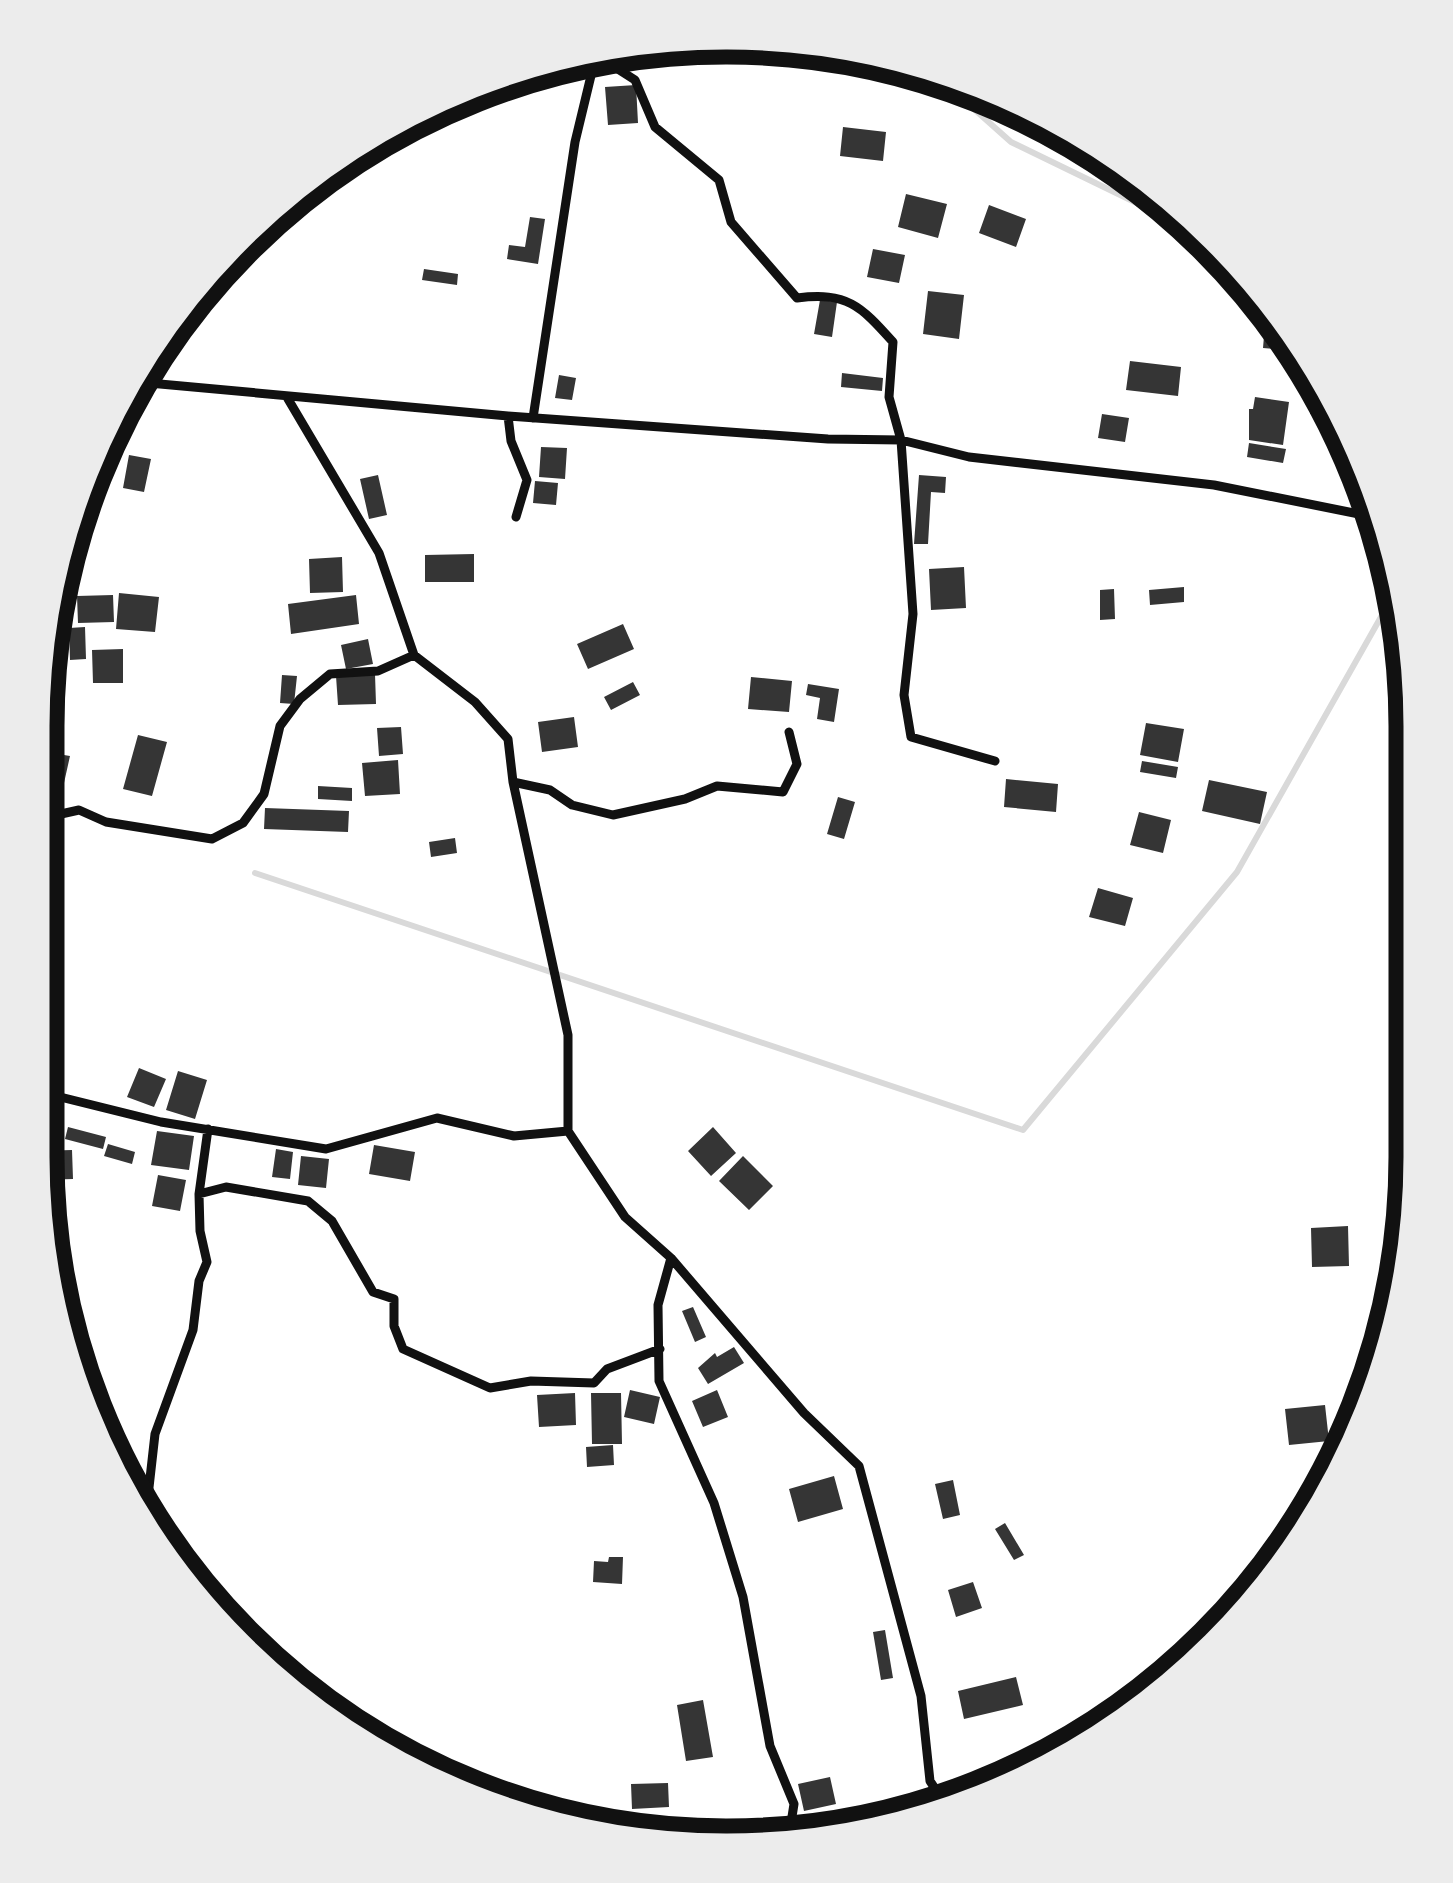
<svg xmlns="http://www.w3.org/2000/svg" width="1453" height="1883" font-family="Inter,sans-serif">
  <rect width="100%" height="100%" fill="#fff"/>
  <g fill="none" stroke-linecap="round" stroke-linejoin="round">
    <path stroke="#d9d9d9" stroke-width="6" d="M947,85L1011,142L1184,226
      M255,873L1023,1130L1237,872L1399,585"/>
  </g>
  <path fill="#353535" d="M636,85L638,123L608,125L605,87Z
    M843,127L886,132L883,161L840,156Z
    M906,194L947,204L938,238L898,227Z
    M989,205L1026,219L1016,247L979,233Z
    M530,217L545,219L538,264L507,259L509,245L525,247Z
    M873,249L905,255L899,283L867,277Z
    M424,269L458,274L457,285L422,280Z
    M928,291L964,295L959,339L923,334Z
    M820,300L837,302L832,337L814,334Z
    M1266,312L1301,343L1305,352L1263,348Z
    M1130,361L1181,367L1178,396L1126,390Z
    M842,373L883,378L882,391L841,387Z
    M559,375L576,378L572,400L555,398Z
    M1316,375L1342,428L1330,426L1332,418L1310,414Z
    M1255,397L1289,402L1283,445L1249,440V409H1253Z
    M1102,414L1129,418L1125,442L1098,438Z
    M1249,443L1286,449L1283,463L1247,457Z
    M541,447L567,448L565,479L539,477Z
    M129,455L151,459L144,492L123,488Z
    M378,475L387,515L369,519L360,479Z
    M919,475L946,477L945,493L931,492L928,544H914Z
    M535,481L558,483L556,505L533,503Z
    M474,554V582H425V555Z
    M342,557L343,592L310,593L309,559Z
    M964,567L966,608L931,610L929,569Z
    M1184,587V602L1150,605L1149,590Z
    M1114,589L1115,619L1100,620V590Z
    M119,593L159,597L155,632L116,629Z
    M113,595L114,622L78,623L77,596Z
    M356,595L359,624L291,634L288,604Z
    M623,624L634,649L588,669L577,644Z
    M85,627L86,659L70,660L69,628Z
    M368,639L373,664L346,669L341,645Z
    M123,649V683H93L92,650Z
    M375,674L376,704L338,705L336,676Z
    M282,675L297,676L294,704L280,703Z
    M751,677L792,681L789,712L748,709Z
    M633,682L640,695L611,710L604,697Z
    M808,684L839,689L834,722L817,719L820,698L806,695Z
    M574,717L578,747L542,752L538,722Z
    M1146,723L1184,729L1178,762L1140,755Z
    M401,727L403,754L379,756L377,728Z
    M138,735L167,742L152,796L123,789Z
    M52,753L70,756L64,783L47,780Z
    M398,760L400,794L365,796L362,763Z
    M1142,761L1178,767L1176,778L1140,772Z
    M1006,779L1058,784L1056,812L1004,807Z
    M1209,780L1267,792L1260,824L1202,811Z
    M318,786L352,788V801L318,799Z
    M838,797L855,802L844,839L827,834Z
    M265,808L349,811L348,832L264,829Z
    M1139,812L1171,820L1163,853L1130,845Z
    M455,838L457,853L431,857L429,842Z
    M1098,888L1133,898L1125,926L1089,917Z
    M36,1034L60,1039L51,1086L43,1085L44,1078L36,1076Z
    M139,1068L166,1079L154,1107L127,1097Z
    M178,1071L207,1080L195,1119L166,1110Z
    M68,1127L106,1137L103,1149L65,1139Z
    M713,1127L736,1153L711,1176L688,1151Z
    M157,1131L194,1136L189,1170L151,1165Z
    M108,1144L135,1152L132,1164L104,1156Z
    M374,1145L415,1152L410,1181L369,1174Z
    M276,1149L293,1152L290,1179L272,1177Z
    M72,1150L73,1179L39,1180L36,1151Z
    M301,1156L329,1159L326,1188L298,1185Z
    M743,1156L773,1186L749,1210L719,1181Z
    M158,1175L186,1180L180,1211L152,1206Z
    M1348,1226L1349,1266L1312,1267L1311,1228Z
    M693,1307L706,1337L695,1342L682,1311Z
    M734,1347L744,1363L708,1384L698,1368L715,1353L717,1357Z
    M630,1390L660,1397L654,1424L624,1417Z
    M717,1390L728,1417L703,1427L692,1401Z
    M575,1393L576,1425L539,1427L537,1395Z
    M591,1393H621L622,1444H592Z
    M1325,1405L1329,1441L1289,1445L1285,1409Z
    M613,1445L614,1465L587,1467L586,1447Z
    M834,1476L843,1509L798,1522L789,1489Z
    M953,1480L960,1515L943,1519L935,1484Z
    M1005,1523L1024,1555L1014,1560L995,1529Z
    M609,1557H623L622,1584L593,1582L594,1561L608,1562Z
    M973,1582L982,1608L956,1617L948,1590Z
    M885,1630L893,1678L881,1680L873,1632Z
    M1016,1677L1023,1705L964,1719L958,1691Z
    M703,1700L713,1757L686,1761L677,1705Z
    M830,1777L836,1804L804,1811L798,1784Z
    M668,1783L669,1807L632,1809L631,1784Z"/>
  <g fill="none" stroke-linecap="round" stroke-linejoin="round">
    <path stroke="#111" stroke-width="9" d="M597,49L596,55L635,80L655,127L719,180L731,222L797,298C847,292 860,305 893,342L889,397L901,440L913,614L904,695L911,737L995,761
      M138,382L508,416L828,439L901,440L969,457L1214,485L1384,519
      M288,399L379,553L414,655L475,702L508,739L513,782L568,1035V1131L625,1217L671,1258L804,1413L859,1466L921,1696L930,1781L949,1810
      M508,416L511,441L527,480L516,517
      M533,418L575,142L596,55
      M513,782L550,790L572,805L613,815L685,799L717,786L783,792L797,764L789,732
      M37,810L52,816L79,810L106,822L212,839L243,823L264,794L280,726L300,699L330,674L378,671L414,655
      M36,1091L161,1122L326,1149L437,1118L514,1136L568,1131
      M199,1194L226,1187L308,1201L332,1221L373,1292L394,1299V1326L403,1349L490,1388L531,1381L594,1383L607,1369L660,1349
      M671,1258L658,1305L659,1381L714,1503L743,1597L770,1746L794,1804L788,1842
      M145,1523L155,1434L193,1330L199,1281L207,1262L200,1231L199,1194L208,1129"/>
  </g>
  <path d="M0 0H1453V1883H0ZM726 57H727A669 669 0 0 1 1396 726V1157A669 669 0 0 1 727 1826H726A669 669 0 0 1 57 1157V726A669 669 0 0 1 726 57Z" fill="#ececec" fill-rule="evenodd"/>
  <path fill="none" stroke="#111" stroke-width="15" d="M726 57H727A669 669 0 0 1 1396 726V1157A669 669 0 0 1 727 1826H726A669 669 0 0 1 57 1157V726A669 669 0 0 1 726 57Z"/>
</svg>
